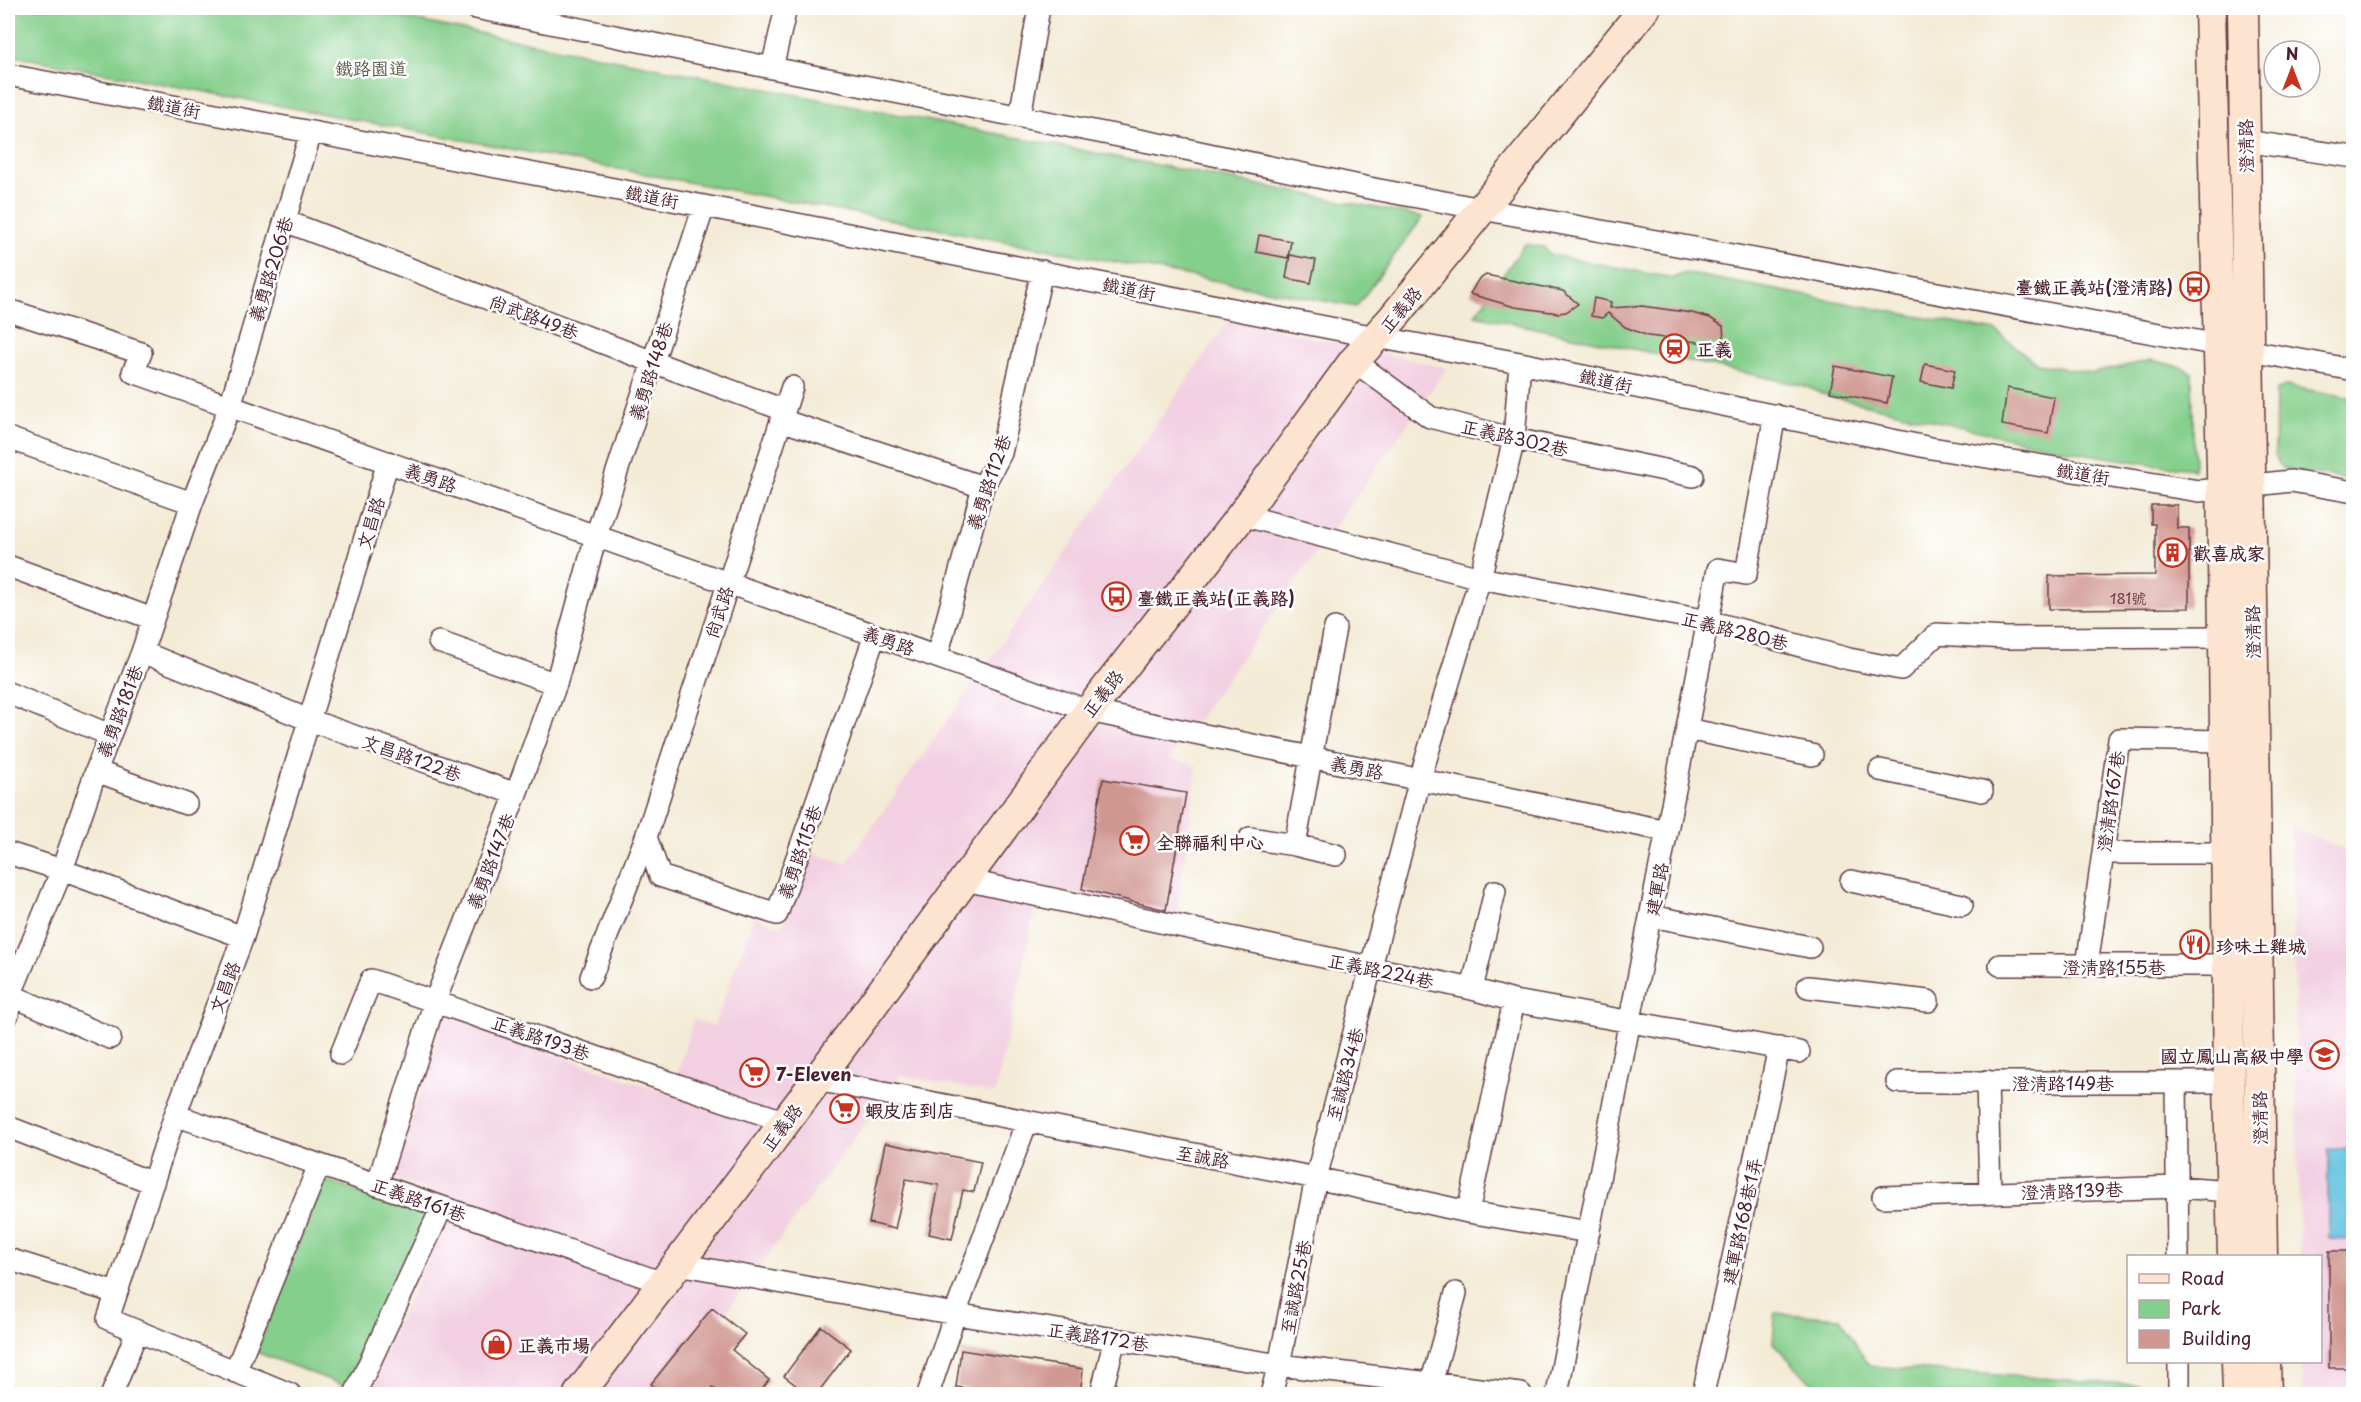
<svg xmlns="http://www.w3.org/2000/svg" width="2361" height="1402" font-family="'Playpen Sans','LXGW WenKai TC',sans-serif">
  <rect width="100%" height="100%" fill="#fff"/>
  <filter id="ink" filterUnits="userSpaceOnUse"><feTurbulence type="fractalNoise" baseFrequency=".0167" numOctaves="2"/><feDisplacementMap in="SourceGraphic" scale="12" xChannelSelector="R" yChannelSelector="G"/><feConvolveMatrix kernelMatrix="1 2 1 2 8 2 1 2 1" color-interpolation-filters="sRGB"/></filter>
  <filter id="wash" filterUnits="userSpaceOnUse"><feTurbulence type="fractalNoise" baseFrequency=".008" numOctaves="4" result="noise"/><feDisplacementMap in="SourceGraphic" scale="24" xChannelSelector="R" yChannelSelector="G"/><feGaussianBlur stdDeviation="1.35" result="paint"/><feColorMatrix in="noise" values="0 0 0 0 0 0 0 0 0 0 0 0 0 0 0 0 0 1.4 0 .05"/><feComposite in="paint" operator="in"/></filter>
  <g filter="url(#wash)">
    <rect width="100%" height="100%" fill="#f3ebd5"/>
    <path fill="#f2cfe1" d="M1230,319L1447,368L1170,759L1197,766L1177,916L1040,887L995,1094L901,1075L665,1394H364L455,1200L394,1178L443,1015L671,1095L693,1020L714,1026L754,917L782,927L810,852L846,864Z
      M2291,826L2353,854V1394H2303L2302,1362H2320V1256H2300Z"/>
    <path fill="#85cf8c" stroke="#68775c" stroke-width="1.5" d="M8,8H351L1423,217L1356,307L8,55Z
      M1525,244L1543,247L1551,255L1673,278L1685,273L1996,331L2037,364L2093,373L2152,360L2184,368L2192,373L2194,469C2070,457 1949,423 1828,396L1805,386L1475,315Z
      M2287,386L2353,398V480L2282,468L2275,457L2276,391Z
      M324,1180L429,1217L346,1386L256,1352Z
      M1775,1313L1840,1318L1869,1366L2211,1390L2210,1394H1822L1773,1343Z"/>
    <path fill="#63c2e1" stroke="#567086" stroke-width="1.5" d="M2328,1149H2353V1240L2328,1239Z"/>
    <g id="blocks">
      <path fill="#d09791" d="M1259,235L1291,241L1288,258L1256,252Z
        M1290,255L1316,260L1311,283L1286,278Z
        M1486,275L1563,291L1578,304L1566,312L1558,313L1515,307L1470,294L1478,280Z
        M1594,298L1611,302L1610,308L1642,306L1692,313L1710,318L1723,326L1724,341L1715,344L1648,336L1625,327L1608,313L1602,318L1591,316Z
        M1925,364L1955,370L1951,388L1921,382Z
        M1835,366L1892,377L1887,403L1830,392Z
        M2007,388L2054,397L2048,433L2002,425Z
        M2151,505H2177V528H2189V608L2049,609V576L2155,575V524H2151Z
        M1103,779L1186,793L1166,910L1082,889Z
        M885,1143L981,1162L974,1192L963,1190L952,1239L929,1234L939,1185L906,1179L895,1229L869,1223Z
        M2329,1251H2354V1368H2329Z
        M712,1308L745,1334L732,1350L769,1380L758,1395H722L712,1387L706,1395H664L651,1384Z
        M821,1326L851,1349L816,1395H809L784,1376Z
        M961,1350L1083,1369L1080,1395H1012L956,1387Z"/>
    </g>
  </g>
  <g filter="url(#ink)">
    <use href="#blocks" fill-opacity="0" stroke="#633e44" stroke-width="1.5"/>
    <g fill="none" stroke-linecap="round" stroke-linejoin="round">
      <defs>
        <path id="street" d="M476,8L772,68L1190,150L1374,189L2354,370
          M772,68L786,8
          M8,75L704,206L1376,337L1520,363L1931,448L2199,491L2291,481L2354,492
          M1020,116L1039,8
          M2245,141L2354,157
          M285,221L653,362L784,410
          M8,310L141,353L133,372L1089,711L1667,831
          M1354,361L1430,417L1514,439L1693,476
          M781,420L983,487
          M8,438L192,503
          M1242,515L1480,578L1708,621L1849,659L1901,669L1937,634L2006,638L2223,637
          M8,566L153,619
          M439,642L556,684
          M142,652L309,720L516,794
          M937,656L983,487L1001,453L1042,271
          M8,693L110,735
          M1687,729L1812,755
          M1880,770L1982,791
          M96,771L186,804
          M646,837L660,876L777,914L875,635
          M1250,838L1295,845L1336,855
          M1295,845L1335,628
          M8,853L62,870L243,937
          M2103,853H2226
          M965,880L1472,989L1514,1001L1799,1052
          M1851,881L1962,905
          M1651,916L1810,947
          M2000,965H2227
          M2087,966L2119,739L2224,741
          M591,977L646,837L792,387
          M1808,987L1928,1001
          M1472,989L1495,891
          M8,994L110,1038
          M8,1014L10,996L62,870L96,771L142,652L192,503L230,406L311,132
          M341,1054L371,980L786,1122
          M817,1080L1316,1178L1468,1212L1589,1232
          M1987,1081L1990,1193
          M1897,1082H2229
          M2176,1082L2178,1256
          M175,1115L663,1283
          M8,1127L153,1183
          M377,1185L435,1001L516,794L556,684L596,536L704,206
          M1883,1197L2177,1187L2245,1192
          M1468,1212L1514,1001
          M8,1259L116,1293
          M678,1264L955,1314L1279,1365L1521,1394
          M2179,1362V1394
          M235,1372L319,1165
          M1431,1384L1456,1293
          M112,1394L137,1331
          M290,1394L108,1319L175,1115L243,937L388,462
          M355,1394L442,1207
          M928,1394L955,1314L1027,1121
          M1101,1394L1115,1339
          M1271,1394L1279,1365L1316,1178L1420,779L1480,578L1514,439L1520,363
          M1557,1394L1718,569L1746,574L1775,415
          M1703,1394L1779,1048"/>
        <path id="secondary" d="M2210,8L2222,468L2229,1082L2233,1256
          M2243,8L2262,1256
          M2237,1362L2238,1394
          M2265,1362L2266,1394
          M579,1394L817,1080L1089,711L1242,515L1354,361L1394,317L1645,8"/>
      </defs>
      <use href="#street" stroke="#633e44" stroke-width="24"/>
      <use href="#secondary" stroke="#633e44" stroke-width="33"/>
      <use href="#street" stroke="#fff" stroke-width="21"/>
      <use href="#secondary" stroke="#fde4d0" stroke-width="30"/>
    </g>
  </g>
  <defs>
    <symbol id="bus-ring" viewBox="-11 -11 22 22"><circle r="9.5" fill="#fff" stroke="#c8321e" stroke-width="1.5"/><path d="M-5-6H5V4H4V6H2V4H-2V6H-4V4H-5ZM-3.5-4V0h7V-4ZM-3.5 1.2v1.5H-2V1.2ZM2 1.2v1.5H3.5V1.2Z" fill="#c8321e"/></symbol>
    <symbol id="station-ring" viewBox="-11 -11 22 22"><circle r="9.5" fill="#fff" stroke="#c8321e" stroke-width="1.5"/><path d="M-3-6H3Q5-6 5-4V2Q5 4 3 4L4.5 6H3L1.5 4h-3L-3 6H-4.5L-3 4Q-5 4-5 2V-4Q-5-6-3-6ZM-3.5-4v3h7v-3ZM-3.5 1v1.5H-2V1ZM2 1v1.5H3.5V1Z" fill="#c8321e"/></symbol>
    <symbol id="building-ring" viewBox="-11 -11 22 22"><circle r="9.5" fill="#fff" stroke="#c8321e" stroke-width="1.5"/><path d="M-4-6H4V6H1V3H-1V6H-4ZM-2.5-4.3h1.7v1.8h-1.7ZM.8-4.3h1.7v1.8H.8ZM-2.5-1h1.7V.8h-1.7ZM.8-1h1.7V.8H.8Z" fill="#c8321e"/></symbol>
    <symbol id="supermarket-ring" viewBox="-11 -11 22 22"><circle r="9.5" fill="#fff" stroke="#c8321e" stroke-width="1.5"/><path d="M-6-5.5h2.5l.6 2H6L4.5 2H-2.5L-4.4-4H-6ZM-1.5 3.2a1.3 1.3 0 1 0 .1 0ZM3 3.2a1.3 1.3 0 1 0 .1 0Z" fill="#c8321e"/></symbol>
    <symbol id="restaurant-ring" viewBox="-11 -11 22 22"><circle r="9.5" fill="#fff" stroke="#c8321e" stroke-width="1.5"/><path d="M-5-6h1v4h1v-4h1v4h1v-4h1v5L-1.5 .5V6h-2V.5L-5-1ZM5-6V6H3V1.5H1.5Q1.5-4 5-6Z" fill="#c8321e"/></symbol>
    <symbol id="school-ring" viewBox="-11 -11 22 22"><circle r="9.5" fill="#fff" stroke="#c8321e" stroke-width="1.5"/><path d="M0-5L7-2L0 1L-7-2ZM-4 1L0 2.5L4 1V4Q0 6-4 4Z" fill="#c8321e"/></symbol>
    <symbol id="shop-ring" viewBox="-11 -11 22 22"><circle r="9.5" fill="#fff" stroke="#c8321e" stroke-width="1.5"/><path d="M-5-2.5h2.3a2.7 3.5 0 0 1 5.4 0H5L5.5 6h-11ZM-1.5-2.5h3a1.5 2.3 0 0 0-3 0Z" fill="#c8321e"/></symbol>
  </defs>
  <g fill-rule="evenodd">
    <use href="#bus-ring" x="2178" y="270" width="33" height="33"/>
    <use href="#station-ring" x="1658" y="332" width="33" height="33"/>
    <use href="#building-ring" x="2156" y="536" width="33" height="33"/>
    <use href="#bus-ring" x="1100" y="580" width="33" height="33"/>
    <use href="#supermarket-ring" x="1118" y="824" width="33" height="33"/>
    <use href="#restaurant-ring" x="2178" y="928" width="33" height="33"/>
    <use href="#school-ring" x="2308" y="1038" width="33" height="33"/>
    <use href="#supermarket-ring" x="738" y="1056" width="33" height="33"/>
    <use href="#supermarket-ring" x="828" y="1092" width="33" height="33"/>
    <use href="#shop-ring" x="480" y="1328" width="33" height="33"/>
  </g>
  <g text-anchor="middle" dominant-baseline="central" stroke-width="5" stroke-linejoin="round" paint-order="stroke">
    <g font-size="15" fill="#6c3d44">
      <text x="2128" y="597">181號</text>
    </g>
    <g font-size="18" fill="#5f5d4d" stroke="#fff">
      <text x="371" y="67">鐵路園道</text>
    </g>
    <g font-size="18" fill="#4a1f2b" stroke="#fff">
      <text transform="translate(174 106) rotate(11)">鐵道街</text>
      <text transform="translate(2245 146) rotate(-91)">澄清路</text>
      <text transform="translate(652 196) rotate(11)">鐵道街</text>
      <text transform="translate(270 269) rotate(-73)">義勇路206巷</text>
      <text transform="translate(1129 288) rotate(11)">鐵道街</text>
      <text transform="translate(1400 309) rotate(-50)">正義路</text>
      <text transform="translate(534 316) rotate(21)">尚武路49巷</text>
      <text transform="translate(650 371) rotate(-72)">義勇路148巷</text>
      <text transform="translate(1606 380) rotate(12)">鐵道街</text>
      <text transform="translate(1515 437) rotate(13)">正義路302巷</text>
      <text transform="translate(2083 473) rotate(9)">鐵道街</text>
      <text transform="translate(431 477) rotate(19)">義勇路</text>
      <text transform="translate(988 482) rotate(-71)">義勇路112巷</text>
      <text transform="translate(370 523) rotate(-73)">文昌路</text>
      <text transform="translate(718 612) rotate(-72)">尚武路</text>
      <text transform="translate(1735 630) rotate(14)">正義路280巷</text>
      <text transform="translate(2252 632) rotate(-91)">澄清路</text>
      <text transform="translate(889 640) rotate(19)">義勇路</text>
      <text transform="translate(1102 693) rotate(-52)">正義路</text>
      <text transform="translate(119 711) rotate(-69)">義勇路181巷</text>
      <text transform="translate(412 757) rotate(20)">文昌路122巷</text>
      <text transform="translate(1357 767) rotate(11)">義勇路</text>
      <text transform="translate(2110 801) rotate(-82)">澄清路167巷</text>
      <text transform="translate(799 852) rotate(-71)">義勇路115巷</text>
      <text transform="translate(490 861) rotate(-69)">義勇路147巷</text>
      <text transform="translate(1656 889) rotate(-79)">建軍路</text>
      <text x="2114" y="966">澄清路155巷</text>
      <text transform="translate(1381 970) rotate(12)">正義路224巷</text>
      <text transform="translate(224 987) rotate(-69)">文昌路</text>
      <text transform="translate(541 1037) rotate(19)">正義路193巷</text>
      <text transform="translate(1344 1074) rotate(-75)">至誠路34巷</text>
      <text x="2063" y="1082">澄清路149巷</text>
      <text transform="translate(2259 1118) rotate(-91)">澄清路</text>
      <text transform="translate(781 1127) rotate(-53)">正義路</text>
      <text transform="translate(1203 1156) rotate(11)">至誠路</text>
      <text transform="translate(2072 1190) rotate(-2)">澄清路139巷</text>
      <text transform="translate(419 1199) rotate(19)">正義路161巷</text>
      <text transform="translate(1741 1221) rotate(-78)">建軍路168巷1弄</text>
      <text transform="translate(1295 1287) rotate(-79)">至誠路25巷</text>
      <text transform="translate(1098 1336) rotate(9)">正義路172巷</text>
    </g>
    <g font-size="18" font-weight="bold" fill="#4a1f2b" stroke="#fff" text-anchor="start">
      <text x="2173" y="286" text-anchor="end">臺鐵正義站(澄清路)</text>
      <text x="1696" y="348">正義</text>
      <text x="2193" y="552">歡喜成家</text>
      <text x="1137" y="597">臺鐵正義站(正義路)</text>
      <text x="1156" y="841">全聯福利中心</text>
      <text x="2216" y="945">珍味土雞城</text>
      <text x="2304" y="1055" text-anchor="end">國立鳳山高級中學</text>
      <text x="776" y="1073">7-Eleven</text>
      <text x="865" y="1109">蝦皮店到店</text>
      <text x="518" y="1344">正義市場</text>
    </g>
  </g>
  <rect width="2361" height="1402" fill="none" stroke="#fff" stroke-width="30"/>
  <rect x="2127" y="1255" width="195" height="108" fill="#ffffff" stroke="#b7a5aa" stroke-width="1.5"/>
  <rect x="2139" y="1274" width="30" height="9" fill="#fde4d0" stroke="#b7a5aa" stroke-width="1.5"/>
  <text x="2181" y="1285" font-size="18" fill="#4a1f2b">Road</text>
  <rect x="2139" y="1300" width="30" height="18" fill="#85cf8c" stroke="#b7a5aa" stroke-width="1.5"/>
  <text x="2181" y="1315" font-size="18" fill="#4a1f2b">Park</text>
  <rect x="2139" y="1330" width="30" height="18" fill="#d09791" stroke="#b7a5aa" stroke-width="1.5"/>
  <text x="2181" y="1345" font-size="18" fill="#4a1f2b">Building</text>
  <g transform="translate(2292 69)"><circle r="28" fill="#ffffff" stroke="#b7a5aa" stroke-width="1.5"/>
  <path d="M0-4.5L10 22L0 15L-10 22Z" fill="#c8321e"/>
  <text y="-9" font-size="16" font-weight="bold" text-anchor="middle" fill="#4a1f2b">N</text>
  </g>
</svg>
